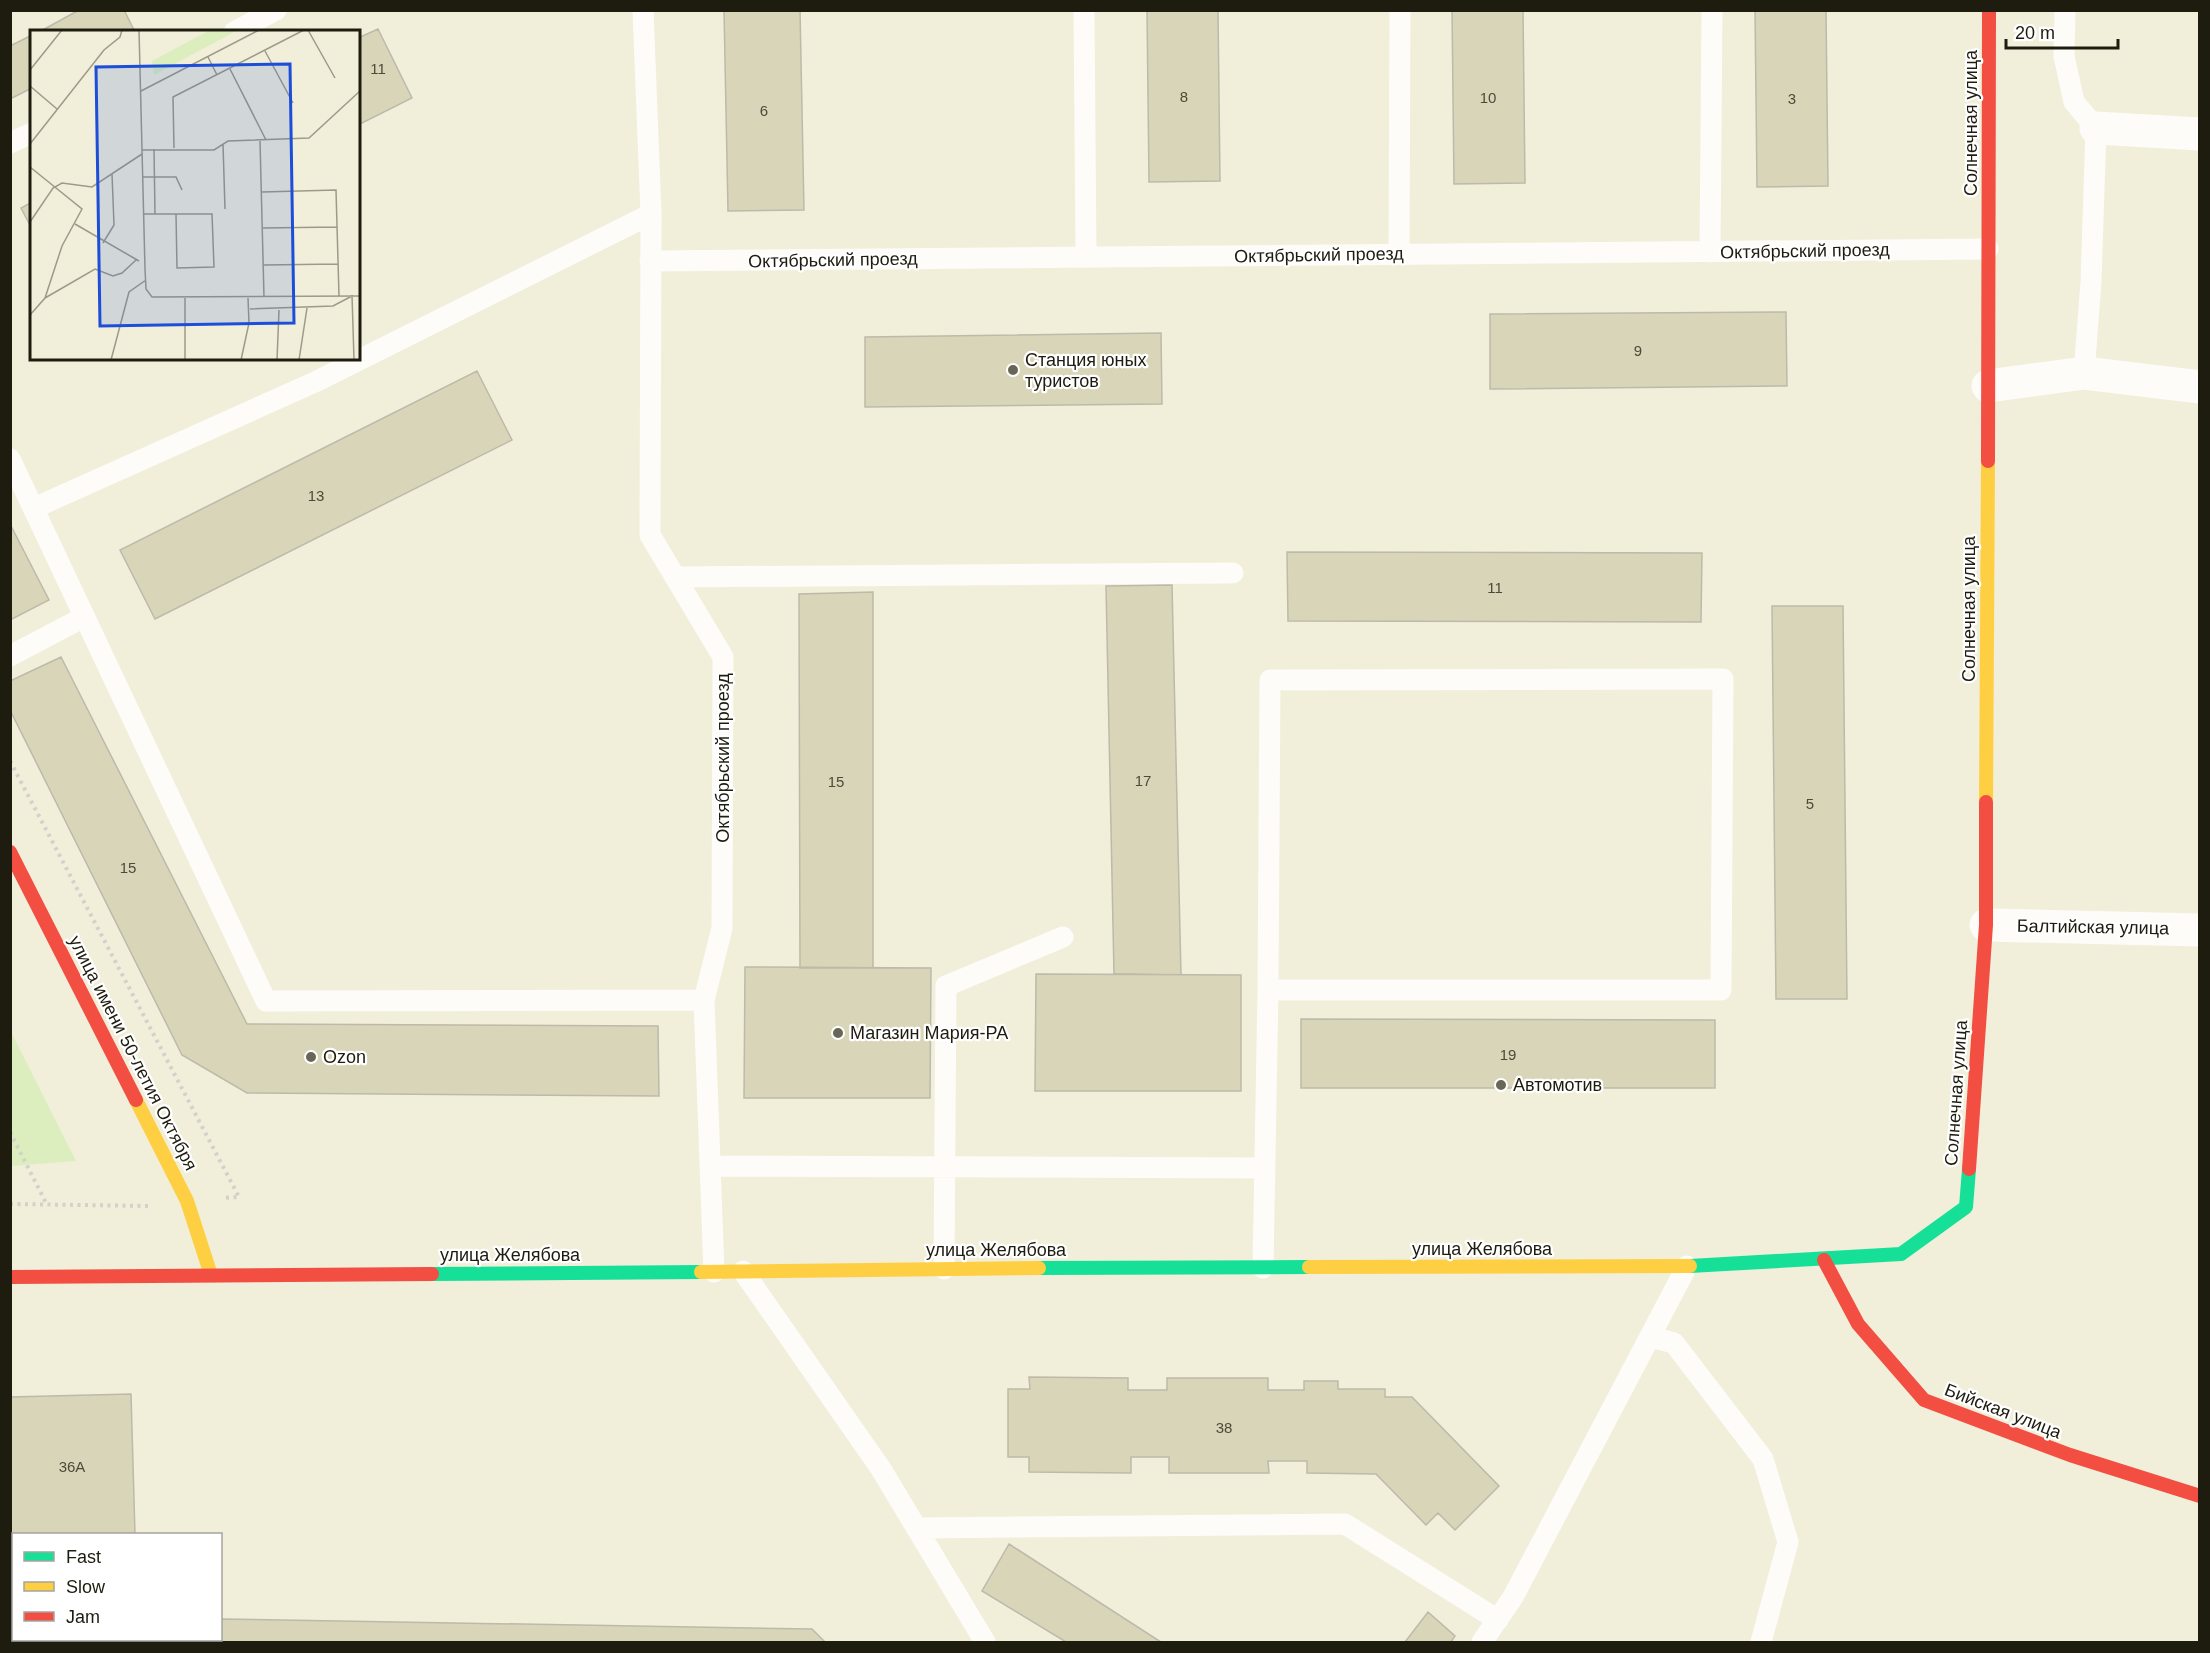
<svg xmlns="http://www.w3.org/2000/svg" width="2210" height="1653" font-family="Helvetica,sans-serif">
  <rect width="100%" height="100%" fill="#f1eeda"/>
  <path fill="#dceebe" d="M11,1032L76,1161L11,1166Z"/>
  <path fill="#d9d5b9" stroke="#bcbaaa" stroke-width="1.5" d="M79,10H124L135,32H39Z
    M724,10H800L804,210L728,211Z
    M1147,10H1218L1220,181L1149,182Z
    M1452,10H1523L1525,183L1454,184Z
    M1755,10H1826L1828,186L1757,187Z
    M378,29L412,98L358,125V38Z
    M32,35V88L10,99V46Z
    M32,202V229L21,208Z
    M1786,312L1787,386L1490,389V314Z
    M1161,333L1162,404L865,407V337Z
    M477,371L512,440L155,619L120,550Z
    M10,524L49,600L10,620Z
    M1287,552L1702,553L1701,622L1288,621Z
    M1172,585L1181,975L1114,974L1106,586Z
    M873,592V968H800L799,594Z
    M1772,606H1843L1847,999H1776Z
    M61,657L247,1024L658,1026L659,1096L247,1093L182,1055L10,710V681Z
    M745,967L931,968L930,1098H744Z
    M1036,974L1241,975V1091H1035Z
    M1301,1019L1715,1020V1088H1301Z
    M1029,1377L1128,1378V1390H1167V1378H1268V1390H1304V1381H1338V1389H1385V1397H1412L1499,1486L1455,1530L1438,1513L1426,1525L1376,1474L1307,1473V1461H1268L1269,1473H1169V1457H1131V1473L1029,1472V1457H1008V1389H1030Z
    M131,1394L135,1534H14V1552H10V1397Z
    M1009,1544L1161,1642H1066L982,1591Z
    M1428,1612L1455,1636L1451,1642H1405Z
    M220,1619L812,1629L825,1642H188V1640H220Z"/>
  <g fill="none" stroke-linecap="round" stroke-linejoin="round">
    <path stroke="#d2d1cc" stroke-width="4" stroke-dasharray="3 4.5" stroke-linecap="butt" d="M10,761L239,1197L222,1198
      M10,1132L47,1205
      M10,1204L149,1206"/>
    <path stroke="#fdfcf9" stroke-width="21" d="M643,10L651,214L650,535L723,657L722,928L704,1000L714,1272
      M1084,10L1086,257
      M2065,10L2064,56L2074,102L2096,128L2091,282L2084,373
      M234,32L276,10
      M10,143L32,133
      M1710,252L1712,10
      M1399,254L1400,10
      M650,261L1988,249
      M10,459L266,1001L704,1000
      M34,508L315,382L651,214
      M675,577L1233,573
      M10,656L84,617
      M710,1166L1265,1168
      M1263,1268L1268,990H1721L1723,679L1270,680L1268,990
      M944,1269L946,986L1063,937
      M743,1271L881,1469L985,1642
      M1651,1337L1674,1343L1763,1459L1788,1542L1761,1642
      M916,1528L1345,1524L1498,1620
      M1482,1642L1513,1597L1687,1266"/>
    <path stroke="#fdfcf9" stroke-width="33" d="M2096,128L2200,134
      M1988,386L2084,373L2200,387
      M1986,925L2200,930"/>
    <path stroke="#16e098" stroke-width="14" d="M1690,1266L1901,1254L1966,1207L1969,1169
      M1039,1268L1309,1267
      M432,1274L701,1272"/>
    <path stroke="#ffcf43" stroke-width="14" d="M1986,802L1988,461
      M136,1100L187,1201L211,1275
      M1309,1267L1690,1266
      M701,1272L1039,1268"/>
    <path stroke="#f24e42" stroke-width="14" d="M1988,461L1989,10
      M10,852L136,1100
      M1969,1169L1986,925V802
      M1824,1260L1858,1324L1924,1400L2070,1455L2200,1496
      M10,1277L432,1274"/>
  </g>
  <g fill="#686656" stroke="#fff" stroke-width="2">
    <circle cx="1013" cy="370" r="6"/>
    <circle cx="838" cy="1033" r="6"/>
    <circle cx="311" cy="1057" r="6"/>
    <circle cx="1501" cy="1085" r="6"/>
  </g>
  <g text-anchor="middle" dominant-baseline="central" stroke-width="4.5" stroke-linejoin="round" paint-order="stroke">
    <g font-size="15" fill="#4d4a3a">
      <text x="378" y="68">11</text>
      <text x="1184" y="96">8</text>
      <text x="1488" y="97">10</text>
      <text x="1792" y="98">3</text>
      <text x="764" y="110">6</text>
      <text x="1638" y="350">9</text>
      <text x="316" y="495">13</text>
      <text x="1495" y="587">11</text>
      <text x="1143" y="780">17</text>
      <text x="836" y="781">15</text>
      <text x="1810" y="803">5</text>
      <text x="128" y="867">15</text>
      <text x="1508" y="1054">19</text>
      <text x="1224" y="1427">38</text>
      <text x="72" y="1466">36А</text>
    </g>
    <g font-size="18" fill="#1e1c0f" stroke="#fff">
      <text transform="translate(1971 123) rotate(-90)">Солнечная улица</text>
      <text transform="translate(1805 251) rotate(-1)">Октябрьский проезд</text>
      <text transform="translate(1319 255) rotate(-1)">Октябрьский проезд</text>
      <text transform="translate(833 260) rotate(-1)">Октябрьский проезд</text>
      <text transform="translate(1969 609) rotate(-90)">Солнечная улица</text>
      <text transform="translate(723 758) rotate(-90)">Октябрьский проезд</text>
      <text transform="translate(2093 927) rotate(1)">Балтийская улица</text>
      <text transform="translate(133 1053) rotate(63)">улица имени 50-летия Октября</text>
      <text transform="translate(1956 1093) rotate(-86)">Солнечная улица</text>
      <text x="1482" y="1249">улица Желябова</text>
      <text x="996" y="1250">улица Желябова</text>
      <text x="510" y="1255">улица Желябова</text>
      <text transform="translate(2003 1411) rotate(21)">Бийская улица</text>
    </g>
    <g font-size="18" fill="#1e1c0f" stroke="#fff" text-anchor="start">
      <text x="1025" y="360">Станция юных<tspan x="1025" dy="21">туристов</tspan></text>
      <text x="850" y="1033">Магазин Мария-РА</text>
      <text x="323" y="1057">Ozon</text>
      <text x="1513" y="1085">Автомотив</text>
    </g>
  </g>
  <g transform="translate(30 30)">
    <rect width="330" height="330" fill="#f1eeda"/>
    <path d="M180,0H208L124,45L122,31Z" fill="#dceebe"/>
    <path fill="none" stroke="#9d9a89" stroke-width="1.5" d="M109,0L115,239L116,259L122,267L330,266M278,0L305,48M235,21L263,73M178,27L187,45M200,39L236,110M0,40L32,0M0,56L27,79M111,61L229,0M230,111L234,267M0,114L74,20L90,7L92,0M193,114L195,179M144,118L143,67L274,0M124,119L125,184M112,120H184L198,111L279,108L330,61M0,137L52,179L32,216L15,268L0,285M113,147H146L152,160M232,162L306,160L309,266M114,184H146L147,238L184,237L182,184H146M0,192L23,158L32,153L62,157L112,124M45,194L109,231M233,198L307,197M73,213L84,195L82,144M234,235L308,234M322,265L324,330M15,268L65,239L83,246L92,243L106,230M220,279L303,276L322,266M81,330L99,262L116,250M155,330V268M211,330L219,293L218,268M247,330L249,280M269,330L277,278"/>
    <path fill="#1d4ed8" fill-opacity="0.15" stroke="#1d4ed8" stroke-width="3" d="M260,34L264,293L70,296L66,37Z"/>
    <rect width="330" height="330" fill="none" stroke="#1e1c0f" stroke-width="3"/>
  </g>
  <rect width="2210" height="1653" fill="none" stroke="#1e1c0f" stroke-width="24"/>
  <rect x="12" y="1533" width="210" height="108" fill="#ffffff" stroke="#a5a49f" stroke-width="1.5"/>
  <rect x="24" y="1552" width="30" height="9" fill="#16e098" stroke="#a5a49f" stroke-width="1.5"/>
  <text x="66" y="1563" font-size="18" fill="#1e1c0f">Fast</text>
  <rect x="24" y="1582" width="30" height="9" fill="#ffcf43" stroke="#a5a49f" stroke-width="1.5"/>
  <text x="66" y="1593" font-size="18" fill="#1e1c0f">Slow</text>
  <rect x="24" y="1612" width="30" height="9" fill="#f24e42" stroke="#a5a49f" stroke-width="1.5"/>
  <text x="66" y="1623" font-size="18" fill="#1e1c0f">Jam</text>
  <path d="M2006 39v9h112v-9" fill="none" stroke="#1e1c0f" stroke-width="3"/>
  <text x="2015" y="39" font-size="18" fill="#1e1c0f" stroke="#ffffff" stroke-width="4.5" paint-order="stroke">20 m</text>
</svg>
